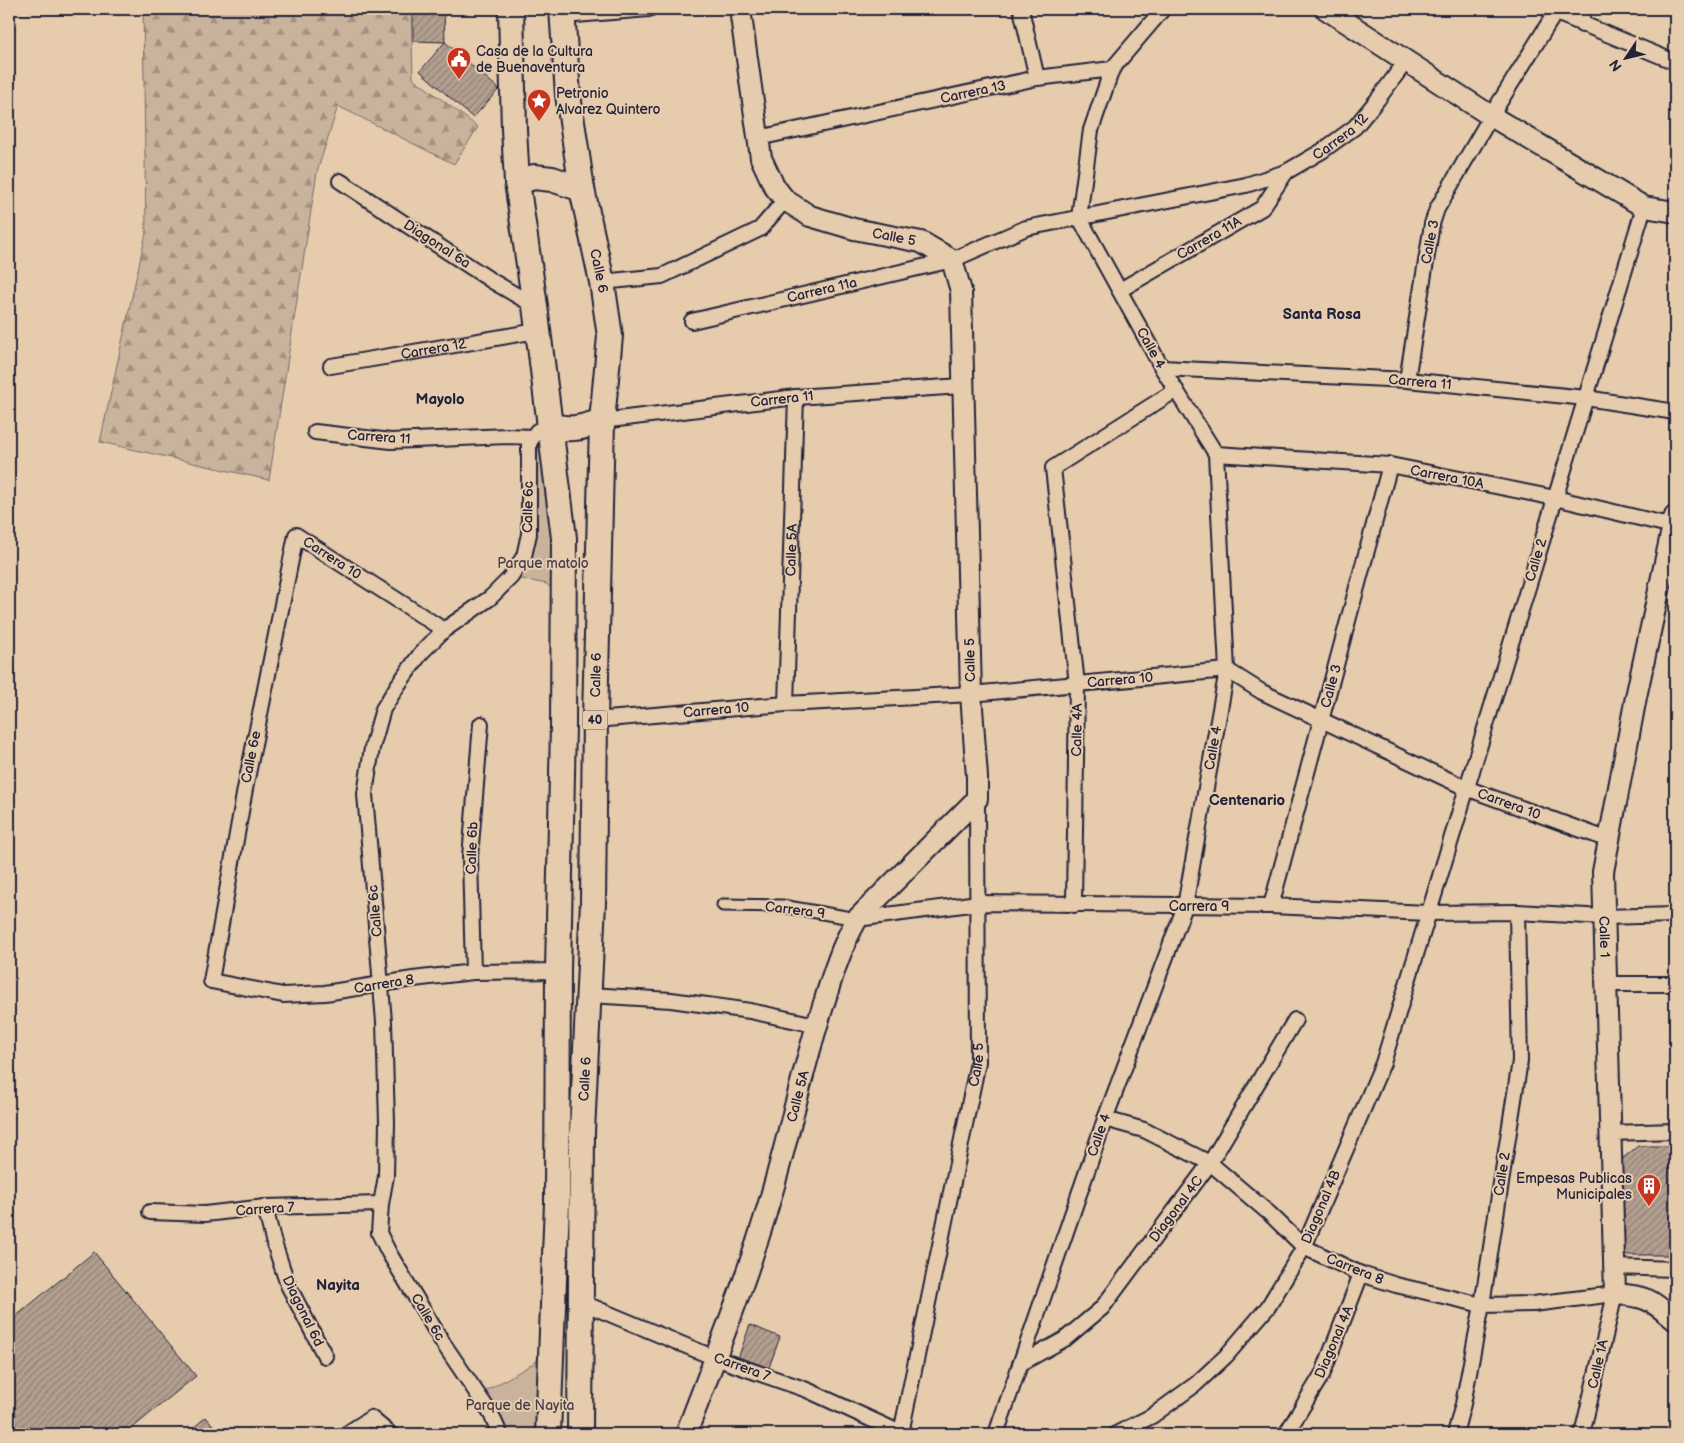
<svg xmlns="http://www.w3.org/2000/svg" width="1684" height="1443" font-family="'Balsamiq Sans',sans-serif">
  <defs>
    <pattern id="forest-firs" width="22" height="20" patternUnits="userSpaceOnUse" patternTransform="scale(1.25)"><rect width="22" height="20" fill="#c9b39c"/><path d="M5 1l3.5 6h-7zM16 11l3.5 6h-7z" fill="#a39180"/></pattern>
    <pattern id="building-hatch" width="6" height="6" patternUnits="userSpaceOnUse" patternTransform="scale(1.25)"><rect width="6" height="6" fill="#b39f8f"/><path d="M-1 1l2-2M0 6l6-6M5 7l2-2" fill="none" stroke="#918176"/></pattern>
  </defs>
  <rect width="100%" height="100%" fill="#e6ccad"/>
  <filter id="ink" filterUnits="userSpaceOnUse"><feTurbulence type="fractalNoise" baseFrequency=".02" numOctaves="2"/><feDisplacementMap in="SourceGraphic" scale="10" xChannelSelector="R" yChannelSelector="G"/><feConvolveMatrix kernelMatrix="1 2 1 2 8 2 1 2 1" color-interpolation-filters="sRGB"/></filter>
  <g filter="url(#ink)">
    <path fill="url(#forest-firs)" stroke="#766a6c" d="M143,9H411L413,78L478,127L454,164L338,106L317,172L269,480L100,442L146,233Z"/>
    <path fill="#c9b39c" stroke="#766a6c" d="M549,425L555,594L547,584L511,577L524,556L529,453Z
      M551,1348L548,1434H499L479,1395L534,1363Z"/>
    <path fill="url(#building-hatch)" stroke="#22223b" d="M413,9H444L445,42L413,41Z
      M445,42L499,89L473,118L420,71Z
      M1638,1146H1675V1255H1625L1622,1159Z
      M94,1252L196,1376L125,1434H16L9,1425V1322Z
      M750,1325L780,1337L767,1373L737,1361Z
      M206,1417L220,1434H186Z"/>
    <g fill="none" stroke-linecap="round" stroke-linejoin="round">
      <defs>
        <path id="pedestrian" d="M723,905L782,906L857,919"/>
        <g id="minor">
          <path d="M1021,9L1037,78"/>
          <path d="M1549,10L1675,62"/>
          <path d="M563,16L649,9"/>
          <path d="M1582,25V9"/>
          <path d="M758,138L1037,78L1112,69L1163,9"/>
          <path d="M340,181L492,281L535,306"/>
          <path d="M602,282L662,276L760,229L785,200"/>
          <path d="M1120,290L1262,208L1286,172"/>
          <path id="s1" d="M692,321L952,260L1026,228L1246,185L1286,172L1322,151L1355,127L1378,99L1407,60"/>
          <path id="s2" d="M331,366L537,331"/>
          <path d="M1162,368L1407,380L1586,398L1675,412"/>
          <path d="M1407,380L1432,224L1437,209L1491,116L1555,13"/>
          <path d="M602,421L796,397L962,386"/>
          <path d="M315,432L391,441L507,436L532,437"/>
          <path d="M1216,454L1390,465L1555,498L1673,526"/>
          <path d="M444,630L296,535L245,789L211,981L283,995L325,993L413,979L473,972L558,971"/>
          <path id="s3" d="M786,704L796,397"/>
          <path d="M595,720L786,704L971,694L1227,670L1262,692L1466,788L1609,840"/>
          <path d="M1074,905L1077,684L1053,468L1176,390"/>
          <path d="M1271,906L1390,465"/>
          <path d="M857,919L978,903L1271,906L1428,913L1517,912L1604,917L1675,915"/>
          <path d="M473,972L470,857L481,724"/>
          <path d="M1606,984H1675"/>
          <path d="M590,995L671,1000L750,1011L816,1025"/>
          <path d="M1105,1119L1144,1130L1210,1163L1270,1214L1304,1247L1361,1274L1396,1285L1482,1305L1533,1304L1615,1294L1582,1434"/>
          <path d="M1610,1133L1675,1131"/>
          <path d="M265,1207L273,1240L288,1285L325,1356"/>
          <path d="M150,1212L205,1214L265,1207L381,1204"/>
          <path d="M1614,1267L1675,1269"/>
          <path d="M581,1302L715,1358L807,1390L903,1434"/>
          <path d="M1020,1364L1065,1339L1102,1308L1210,1163L1295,1020"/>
          <path id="s4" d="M901,1433L978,1062L977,799"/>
          <path d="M346,1434L371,1418L390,1434"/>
          <path d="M500,1434L491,1414L443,1343L389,1253L379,1233L381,1204L386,1176L387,1122L384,1022L365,794L372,748L383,709L398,685L421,653L444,630L490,598L511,577L524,556L529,534V443L537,431L549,425"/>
          <path d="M996,1434L1105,1119L1185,906L1227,670L1216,454L1162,368L1079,217L1091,130L1112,69"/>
          <path d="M1116,1434L1152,1416L1196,1384L1226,1356L1268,1307L1304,1247L1383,1063L1644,207"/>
          <path d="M1286,1434L1323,1373L1361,1274"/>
          <path d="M1455,1434L1463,1404L1482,1305L1520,1061L1517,912"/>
        </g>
        <g id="secondary">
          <path d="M1326,9L1491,116L1644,207L1675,212"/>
          <path id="s5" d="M1675,516L1636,697L1603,872L1615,1294C1647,1296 1651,1300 1675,1320"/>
          <path id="s6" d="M686,1434C716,1355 748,1277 771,1196C790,1132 803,1066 824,1003C833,973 842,945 857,919L977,799V777L971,694L961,291L952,260L921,242L854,229L810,216L785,200L774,186L761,158L740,9"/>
        </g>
        <g id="trunk">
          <path d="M511,9L514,129L517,182L535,306L564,538L563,725L558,971L557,1203L548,1434"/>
          <path id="s7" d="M562,9L568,95L582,189L602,282L610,336L602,421L595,720L593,902L582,1132L580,1434"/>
          <path d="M517,182L534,177L552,179L582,189"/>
          <path d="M549,425C571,431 582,428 602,421"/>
        </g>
      </defs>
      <use href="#pedestrian" stroke="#22223b" stroke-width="15"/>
      <use href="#minor" stroke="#22223b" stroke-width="18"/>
      <use href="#secondary" stroke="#22223b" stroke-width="24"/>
      <use href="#trunk" stroke="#22223b" stroke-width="28"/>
      <use href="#pedestrian" stroke="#e6ccad" stroke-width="11"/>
      <use href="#minor" stroke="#e6ccad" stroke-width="14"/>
      <use href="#secondary" stroke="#e6ccad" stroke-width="20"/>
      <use href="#trunk" stroke="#e6ccad" stroke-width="24"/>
    </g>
  </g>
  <defs>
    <symbol id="civic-pin" viewBox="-11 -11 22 30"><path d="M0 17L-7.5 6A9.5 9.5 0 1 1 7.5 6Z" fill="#c8321e" stroke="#e6ccad"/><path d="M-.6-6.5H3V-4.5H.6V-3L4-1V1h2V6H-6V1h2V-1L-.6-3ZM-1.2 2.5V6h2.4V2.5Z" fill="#fff"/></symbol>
    <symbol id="sight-pin" viewBox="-11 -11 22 30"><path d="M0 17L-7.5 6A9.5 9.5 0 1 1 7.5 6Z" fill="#c8321e" stroke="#e6ccad"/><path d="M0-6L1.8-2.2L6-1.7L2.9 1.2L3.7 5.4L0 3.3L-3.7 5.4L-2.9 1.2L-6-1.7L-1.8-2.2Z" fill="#fff"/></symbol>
    <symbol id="building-pin" viewBox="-11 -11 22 30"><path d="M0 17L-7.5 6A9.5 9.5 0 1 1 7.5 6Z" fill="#c8321e" stroke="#e6ccad"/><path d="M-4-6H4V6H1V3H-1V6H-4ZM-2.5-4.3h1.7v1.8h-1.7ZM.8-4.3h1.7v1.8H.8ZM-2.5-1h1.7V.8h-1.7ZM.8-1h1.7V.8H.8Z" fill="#fff"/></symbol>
  </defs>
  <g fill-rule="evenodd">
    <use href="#civic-pin" x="445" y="45" width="28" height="38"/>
    <use href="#sight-pin" x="525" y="87" width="28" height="38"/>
    <use href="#building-pin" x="1635" y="1172" width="28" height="38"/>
  </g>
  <g text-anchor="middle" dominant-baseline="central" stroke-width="4" stroke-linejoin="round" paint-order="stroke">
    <rect fill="#e6ccad" stroke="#5d555d" stroke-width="1" x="582.5" y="710.5" width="25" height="19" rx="4"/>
    <g font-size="12" font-weight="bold" fill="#22223b">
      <text x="595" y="720">40</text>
    </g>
    <g font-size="14" fill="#22223b" stroke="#e6ccad" text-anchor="start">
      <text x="476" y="51">Casa de la Cultura<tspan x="476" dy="16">de Buenaventura</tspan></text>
      <text x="556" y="93">Petronio<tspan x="556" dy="16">Alvarez Quintero</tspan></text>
      <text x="1632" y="1178" text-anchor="end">Empesas Publicas<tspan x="1632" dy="16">Municipales</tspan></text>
    </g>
    <g font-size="14" fill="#22223b" stroke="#e6ccad">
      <text transform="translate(973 92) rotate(-12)">Carrera 13</text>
      <text stroke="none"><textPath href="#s1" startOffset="679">Carrera 12</textPath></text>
      <text transform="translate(894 237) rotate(11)">Calle 5</text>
      <text transform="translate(1209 238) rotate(-30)">Carrera 11A</text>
      <text transform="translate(1430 242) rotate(-79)">Calle 3</text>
      <text transform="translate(437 244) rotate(33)">Diagonal 6a</text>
      <text stroke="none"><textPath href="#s7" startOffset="265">Calle 6</textPath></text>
      <text transform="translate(822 290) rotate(-13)">Carrera 11a</text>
      <text transform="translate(1151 348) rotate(61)">Calle 4</text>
      <text stroke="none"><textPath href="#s2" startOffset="104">Carrera 12</textPath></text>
      <text transform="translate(1420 382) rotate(5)">Carrera 11</text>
      <text transform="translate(782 399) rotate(-6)">Carrera 11</text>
      <text transform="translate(379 437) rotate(4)">Carrera 11</text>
      <text transform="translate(1447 477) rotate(11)">Carrera 10A</text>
      <text transform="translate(528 507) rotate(-89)">Calle 6c</text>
      <text stroke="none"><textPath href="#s3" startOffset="154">Calle 5A</textPath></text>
      <text transform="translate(332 558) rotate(33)">Carrera 10</text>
      <text transform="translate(1536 560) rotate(-73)">Calle 2</text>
      <text transform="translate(970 660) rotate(-91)">Calle 5</text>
      <text transform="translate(596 675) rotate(-89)">Calle 6</text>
      <text transform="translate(1120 680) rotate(-5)">Carrera 10</text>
      <text transform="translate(1331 686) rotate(-75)">Calle 3</text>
      <text transform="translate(716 710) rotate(-5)">Carrera 10</text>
      <text transform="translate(1077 730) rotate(-89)">Calle 4A</text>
      <text transform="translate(1213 748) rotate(-80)">Calle 4</text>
      <text transform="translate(251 757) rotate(-79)">Calle 6e</text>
      <text transform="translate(1509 804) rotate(20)">Carrera 10</text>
      <text transform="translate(472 848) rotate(-88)">Calle 6b</text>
      <text x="1199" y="906">Carrera 9</text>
      <text transform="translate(795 910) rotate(7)">Carrera 9</text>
      <text transform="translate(375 911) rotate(-95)">Calle 6c</text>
      <text stroke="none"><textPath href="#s5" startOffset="428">Calle 1</textPath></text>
      <text transform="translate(384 984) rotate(-9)">Carrera 8</text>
      <text stroke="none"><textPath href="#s4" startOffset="376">Calle 5</textPath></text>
      <text transform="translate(585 1079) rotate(-87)">Calle 6</text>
      <text stroke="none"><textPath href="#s6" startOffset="356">Calle 5A</textPath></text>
      <text transform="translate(1099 1135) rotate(-71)">Calle 4</text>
      <text transform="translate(1502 1174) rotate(-81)">Calle 2</text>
      <text transform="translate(1321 1207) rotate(-67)">Diagonal 4B</text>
      <text transform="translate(265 1209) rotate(-4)">Carrera 7</text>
      <text transform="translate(1176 1209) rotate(-53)">Diagonal 4C</text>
      <text transform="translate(1355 1269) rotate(22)">Carrera 8</text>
      <text transform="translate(303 1311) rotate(64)">Diagonal 6d</text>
      <text transform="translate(428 1317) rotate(59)">Calle 6c</text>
      <text transform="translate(1334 1342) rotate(-67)">Diagonal 4A</text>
      <text transform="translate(1598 1364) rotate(-77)">Calle 1A</text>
      <text transform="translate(742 1367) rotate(20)">Carrera 7</text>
    </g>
    <g font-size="14" fill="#433f4e" stroke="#e6ccad">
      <text x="543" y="563">Parque matolo</text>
      <text x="520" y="1405">Parque de Nayita</text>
    </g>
    <g font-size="15" font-weight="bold" fill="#22223b" stroke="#e6ccad">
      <text x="1322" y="314">Santa Rosa</text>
      <text x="440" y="399">Mayolo</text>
      <text x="1247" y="800">Centenario</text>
      <text x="338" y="1285">Nayita</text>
    </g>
  </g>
  <rect width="1684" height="1443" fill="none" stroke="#e6ccad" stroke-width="30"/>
  <rect x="15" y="15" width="1654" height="1413" fill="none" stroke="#22223b" stroke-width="2" filter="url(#ink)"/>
  <g transform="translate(1626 58) rotate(235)" stroke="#e6ccad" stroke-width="4" paint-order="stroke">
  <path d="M0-4L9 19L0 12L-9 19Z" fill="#22223b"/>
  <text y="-8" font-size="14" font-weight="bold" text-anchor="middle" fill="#22223b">N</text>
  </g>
</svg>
